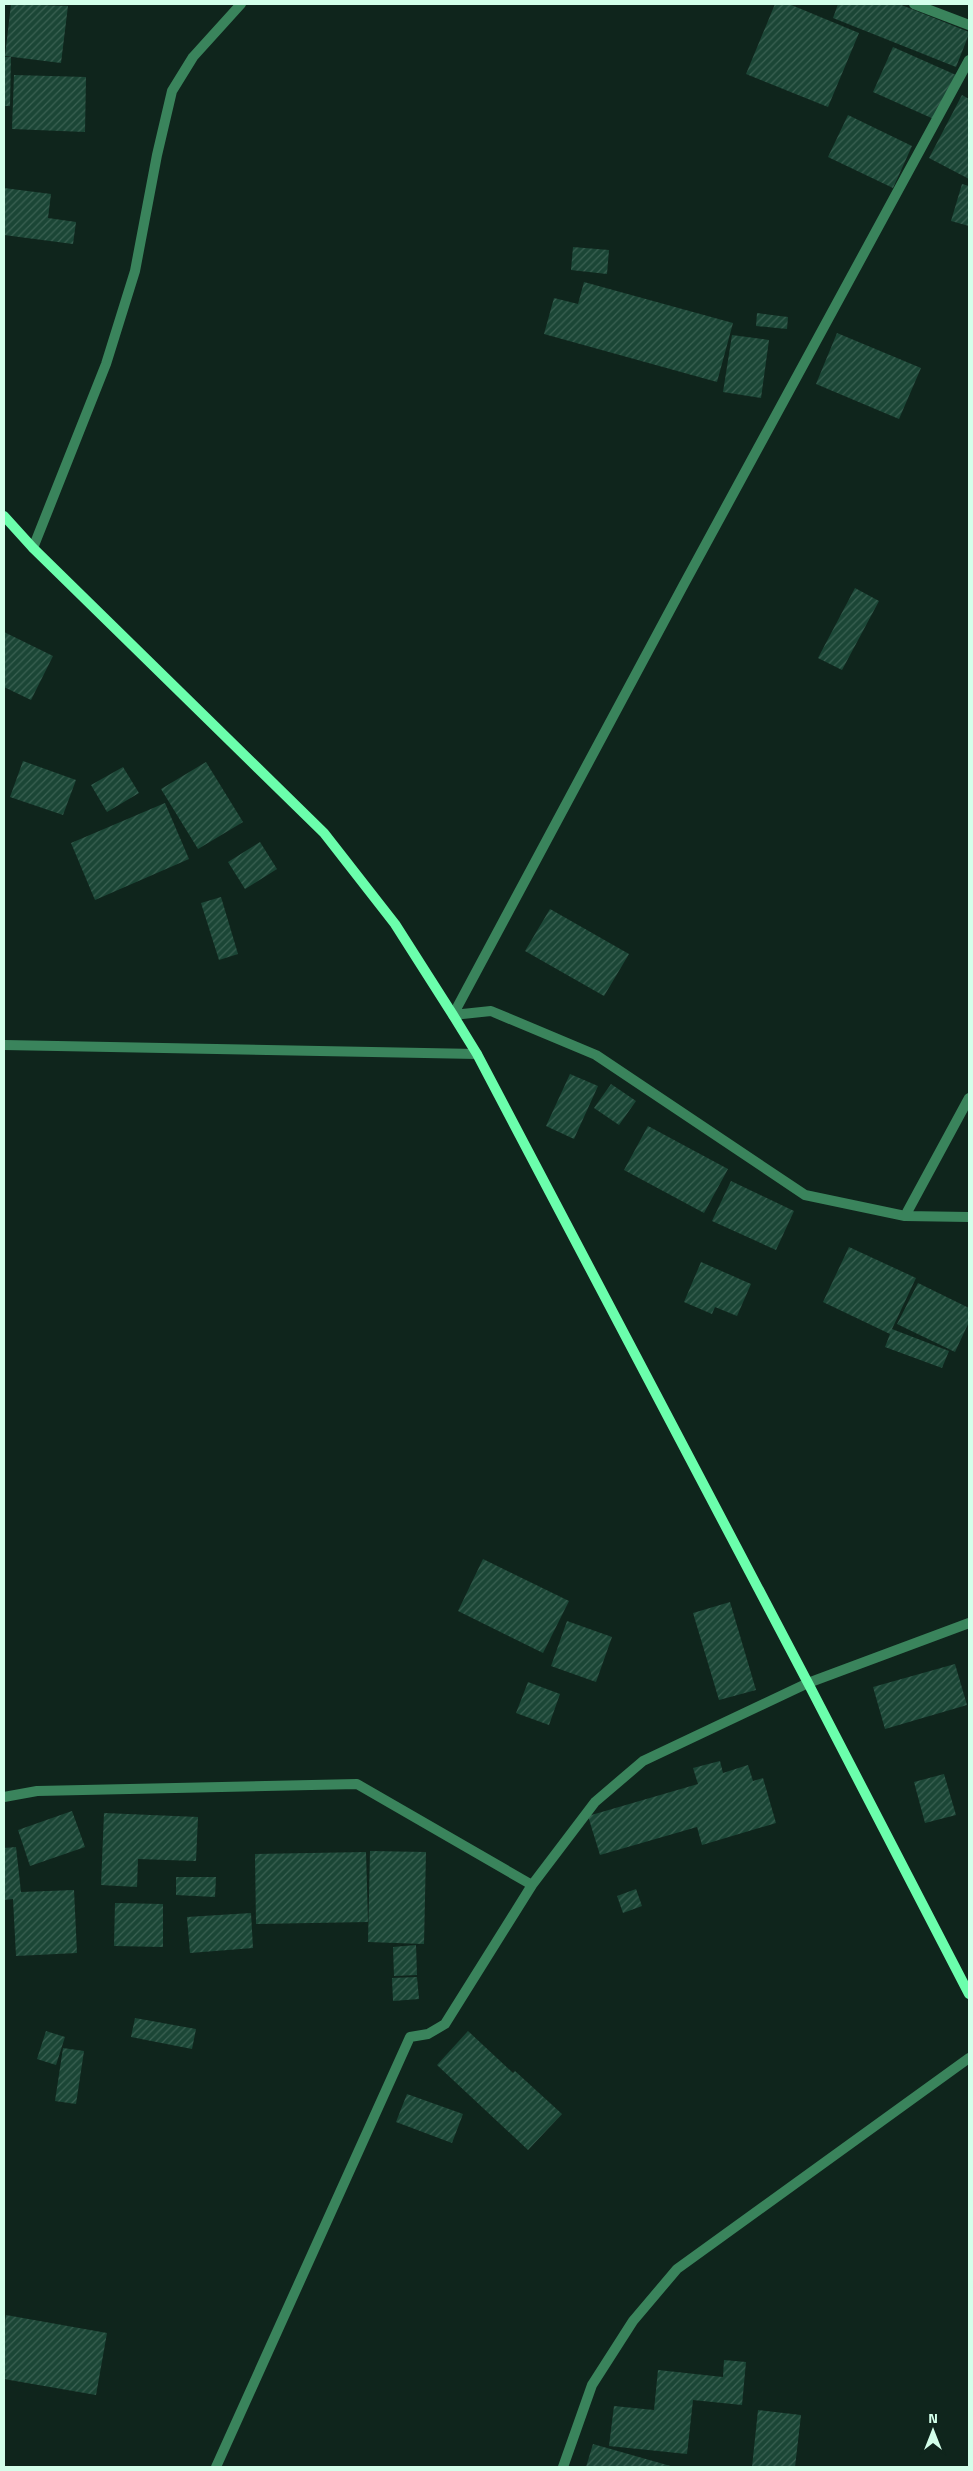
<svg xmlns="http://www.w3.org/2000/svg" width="973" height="2471" font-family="'Titillium Web',sans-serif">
  <defs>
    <pattern id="building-hatch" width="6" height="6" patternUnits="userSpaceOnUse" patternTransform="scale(1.25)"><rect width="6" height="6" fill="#1b4636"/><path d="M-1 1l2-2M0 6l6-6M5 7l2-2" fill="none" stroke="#3b6253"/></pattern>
  </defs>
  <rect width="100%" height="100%" fill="#0f251c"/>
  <path fill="url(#building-hatch)" d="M11,4L68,6L61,63L5,56Z
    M775,4H789L859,33L828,107L746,74Z
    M838,4H899L969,32V34L956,67L833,18Z
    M893,47L956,75L936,120L873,92Z
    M4,57H11L10,106H4Z
    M14,75L86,77L85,132L12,129Z
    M962,95L969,99V179L929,158Z
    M848,115L912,146L893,188L828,157Z
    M962,184L969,186V226L951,221Z
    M4,188L51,194L48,218L76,222L73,244L4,235Z
    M573,247L609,250L607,274L571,270Z
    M584,282L733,323L717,382L544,334L554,298L578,304Z
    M757,313L788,317L787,329L756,326Z
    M837,333L921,368L899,419L816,384Z
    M732,335L769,340L761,398L723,392Z
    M855,588L879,601L842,670L818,658Z
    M4,632L53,656L31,700L4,687Z
    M23,761L76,780L63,815L10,797Z
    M206,762L243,822L198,849L161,789Z
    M123,767L139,793L107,812L91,785Z
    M165,803L189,859L95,900L71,843Z
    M260,842L277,869L245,889L228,862Z
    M221,897L238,954L219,960L201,903Z
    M550,909L629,954L604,996L525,951Z
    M570,1074L598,1086L574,1139L546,1126Z
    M611,1084L636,1101L619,1125L594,1108Z
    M648,1126L728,1169L704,1213L624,1170Z
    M731,1181L794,1211L776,1250L712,1221Z
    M849,1247L916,1278L892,1329L949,1351L942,1368L885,1347L890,1334L823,1302Z
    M701,1262L751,1284L737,1316L715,1307L712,1314L684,1302Z
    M918,1283L969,1308V1322L955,1352L897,1324Z
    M483,1559L569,1601L543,1653L458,1611Z
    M730,1602L756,1690L719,1700L693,1613Z
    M567,1621L612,1637L596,1682L551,1666Z
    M955,1664L967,1705L885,1729L873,1687Z
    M528,1682L560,1694L549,1725L516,1713Z
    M720,1761L723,1773L748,1765L753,1781L763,1778L776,1823L702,1845L697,1827L600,1855L588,1816L698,1784L693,1768Z
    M944,1774L956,1815L925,1823L914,1782Z
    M72,1811L85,1847L30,1866L18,1830Z
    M104,1813L198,1817L196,1861L138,1859L137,1887L101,1885Z
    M16,1847L21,1892L74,1890L77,1953L16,1956L13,1899L4,1900V1848Z
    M370,1851L426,1852L424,1944L368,1942Z
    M366,1852L368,1922L256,1924L255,1854Z
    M176,1877H216L215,1897L176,1895Z
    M636,1889L642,1906L623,1913L617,1896Z
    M115,1903L163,1904V1947L114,1946Z
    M251,1913L253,1948L190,1953L187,1917Z
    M416,1945L417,1975L394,1976L393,1947Z
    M417,1977L419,1999L393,2001L392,1978Z
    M135,2018L196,2029L192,2049L131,2037Z
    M46,2031L65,2037L56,2065L37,2059Z
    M468,2031L513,2073L515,2071L562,2114L528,2150L437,2065Z
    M63,2048L84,2051L76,2104L55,2101Z
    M407,2094L463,2114L452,2143L396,2122Z
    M6,2315L107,2333L96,2395L4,2379V2330Z
    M724,2360L746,2362L742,2405L693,2400L687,2454L609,2446L614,2406L654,2410L658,2370L723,2377Z
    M758,2410L801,2415L795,2467H752Z
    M593,2444L674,2467H586Z"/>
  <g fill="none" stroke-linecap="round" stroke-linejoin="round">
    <path stroke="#3a845c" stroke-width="10" d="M914,4L969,25
      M33,548L106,364L135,271L157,155L172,91L193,57L241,4
      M453,1015L683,586L969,60
      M453,1015L491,1011L596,1055L805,1195L905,1216L969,1217
      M4,1045L477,1054
      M905,1216L969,1098
      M4,1797L37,1791L357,1784L532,1885
      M216,2467L410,2037L428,2034L445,2024L532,1885L595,1802L643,1761L808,1683L969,1623
      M563,2467L592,2385L633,2321L677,2269L969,2058"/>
    <path stroke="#6bfeac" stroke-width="10" d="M4,516L33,548L324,833L395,924L453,1015L477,1054L808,1683L969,1994"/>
  </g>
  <rect width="973" height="2471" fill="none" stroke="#d3ffea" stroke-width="10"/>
  <g transform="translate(933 2431)" stroke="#0f251c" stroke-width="4" paint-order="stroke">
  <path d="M0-4L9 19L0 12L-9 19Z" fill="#d3ffea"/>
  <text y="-8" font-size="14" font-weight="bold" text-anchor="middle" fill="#d3ffea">N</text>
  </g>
</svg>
